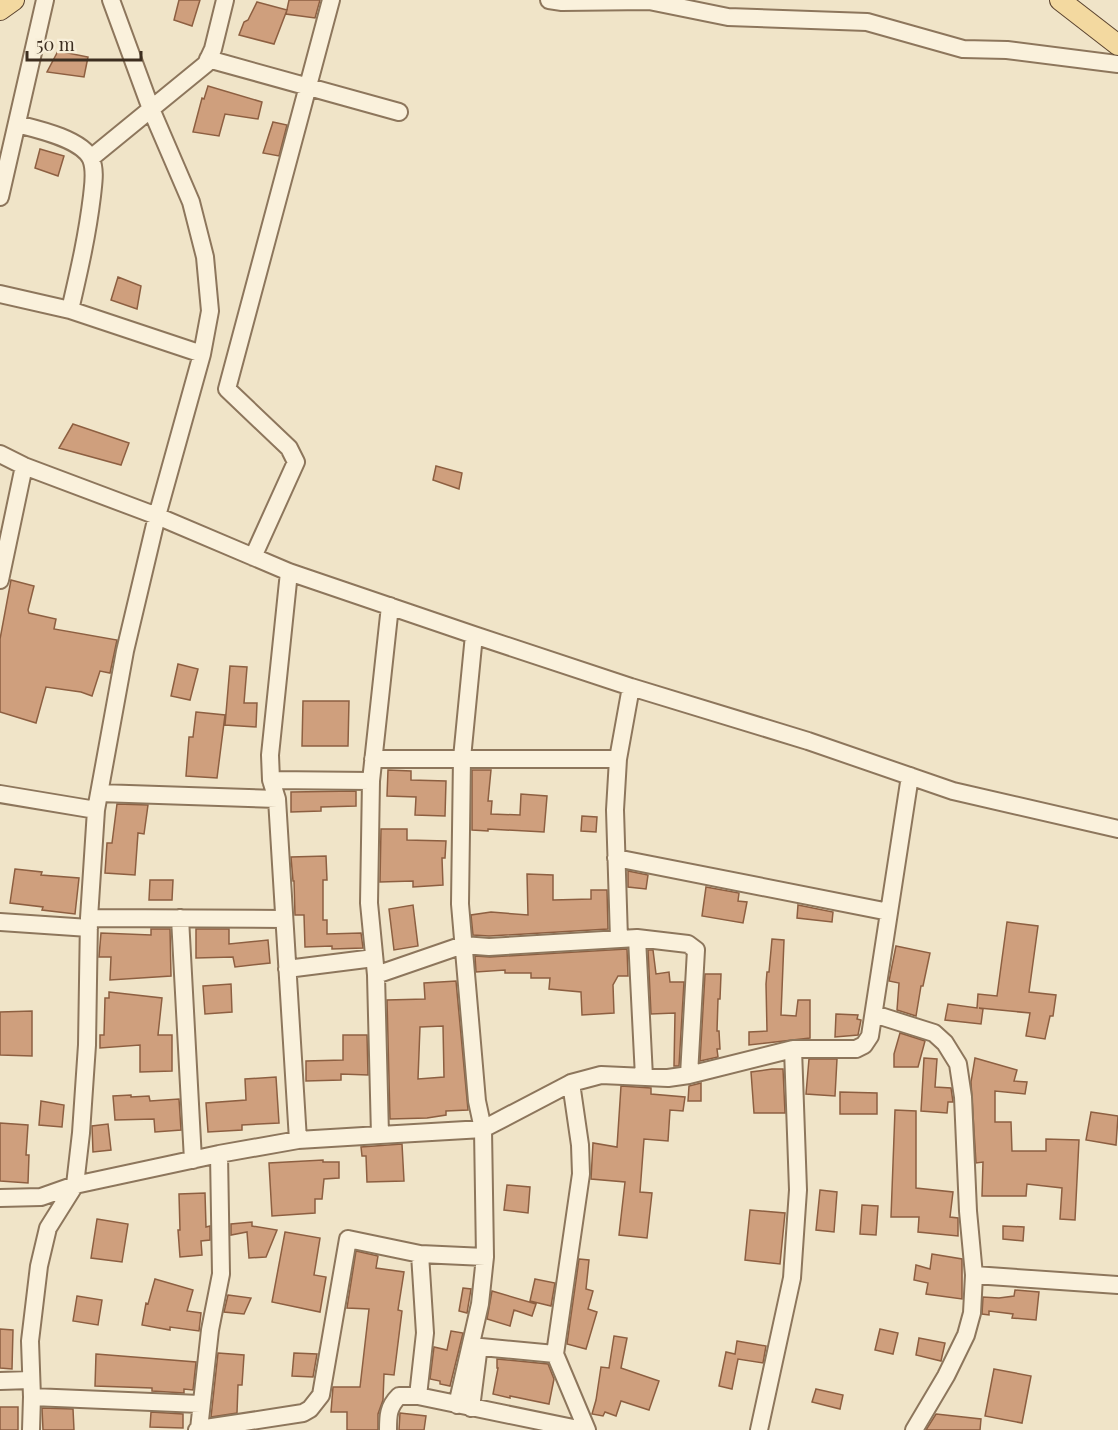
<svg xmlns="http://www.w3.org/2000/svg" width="1118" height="1430" font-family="'Playfair Display',serif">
  <rect width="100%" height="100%" fill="#f0e4c8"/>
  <path fill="#cf9f7d" stroke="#8d5f41" stroke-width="1.5" fill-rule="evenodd" d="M179,0H200L192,26L174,20Z
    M289,0H320L315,18L286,14Z
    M257,2L287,10L274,44L239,35L244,22L248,20Z
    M58,51L88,57L84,77L47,72Z
    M208,86L262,102L258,119L225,114L219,136L193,132L202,98L204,99Z
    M273,122L287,125L279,156L263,153Z
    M40,149L64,156L58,176L35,168Z
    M118,277L141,286L137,309L111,300Z
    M73,424L129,443L121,465L59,448Z
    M436,466L462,473L459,489L433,480Z
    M11,580L34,586L28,610L29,613L56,619L54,629L117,640L110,673L100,671L92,696L81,692L46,687L36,723L0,712V639Z
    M178,664L198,669L190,700L171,696Z
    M230,666L247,667L244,703H257L256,727L225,725Z
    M303,701H349L348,746H302Z
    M196,712L225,715L217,778L186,776L189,737H193Z
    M388,770L411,771V780L446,781L445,816L415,815L416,797L387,796Z
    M472,770H491L488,801H492L491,814L520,815L521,794L547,796L544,832L488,829V831L472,830Z
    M356,791V806L321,807V811L291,812V792Z
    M117,804L148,805L144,834L138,833L135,875L105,873L107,843H112Z
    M582,816L597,817L596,832L581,831Z
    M381,829H407V840L446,841L445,858H442L443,885L413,887V881L380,882Z
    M326,856L327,880H323V920H327V934L361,933L363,948L332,949V946L305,947L304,915H295L294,881H293L291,857Z
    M15,869L42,872L41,875L79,878L75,914L42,910L43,907L10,903Z
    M628,871L648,875L646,889L628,887Z
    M527,874L553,875V900L591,899V890H607L608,929L489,936L473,935L471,915L491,912L528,915Z
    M150,880H173L172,900H149Z
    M706,887L739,893L738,901L747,902L743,923L702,916Z
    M413,905L418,946L394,950L389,909Z
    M798,905L833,912L832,922L797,918Z
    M1007,922L1038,926L1029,992L1056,995L1053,1016H1050L1045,1039L1026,1036L1030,1013L979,1008L983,1009L981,1024L945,1020L948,1004L977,1008L978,994L997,996Z
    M151,929H170L171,976L110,980L111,957H99L101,933L151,935Z
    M196,929H229V944L268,940L270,963L235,967L233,957L196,958Z
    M772,939L784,940L781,1015L796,1016L798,1000H810V1038L749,1045V1032L767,1031L766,984L767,972H769Z
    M896,946L930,953L923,986H921L916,1016L897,1010L899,983L889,981Z
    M627,949L628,976H618L613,985L614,1013L582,1015L581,992L549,989L550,978H531V973H505V970L476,972L475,956L490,957Z
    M648,950H653L656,974L669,972L670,982H684L679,1066H674L675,1013L651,1014Z
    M705,974H721L720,999H718L717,1031H719L720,1049H717L718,1057L700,1061Z
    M456,981L468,1110L446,1111V1115L427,1118L390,1119L387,1000L425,999L424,983ZM443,1026L444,1077L418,1079L420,1027Z
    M231,984L232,1012L205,1014L203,986Z
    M109,992L162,998L158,1035H172V1071L140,1072V1045L100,1048V1035H104L105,998H109Z
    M32,1011V1056L0,1055V1012Z
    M836,1014L858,1015L857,1019L861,1020L858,1035L835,1037Z
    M900,1033L925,1041L918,1067H894V1054Z
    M343,1035H367L368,1075L341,1074V1080L306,1081V1061L343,1060Z
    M924,1058L937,1059L935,1087L951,1088L953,1102H948L947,1113L921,1111Z
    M975,1058L1017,1070L1014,1081L1027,1082L1025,1094L995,1091V1122H1011L1012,1151H1046V1139L1079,1140L1075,1220L1060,1219L1062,1188L1027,1184L1026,1196H982L983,1162L976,1163L971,1082Z
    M809,1059H837L835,1096L806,1094Z
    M772,1069H783L785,1113H754L751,1072Z
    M276,1077L279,1123L242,1125V1130L208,1132L206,1103L246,1100L245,1079Z
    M701,1083V1101H688L689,1086Z
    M621,1086L651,1088V1094L685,1097L683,1111L670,1110L668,1141L644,1139L640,1192L652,1193L647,1238L619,1235L625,1182L591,1179L593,1143L617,1147Z
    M840,1092L877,1093V1114H840Z
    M131,1095V1097L149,1096L150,1101L179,1099L181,1130L155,1132L154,1119L115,1120L113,1096Z
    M41,1101L64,1105L62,1127L39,1125Z
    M895,1110L916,1111V1188L953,1192L950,1217L958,1218V1236L918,1232L919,1217H891Z
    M1091,1112L1118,1116L1116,1145L1086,1140Z
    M0,1123L28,1125L26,1155H29L28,1183L0,1181Z
    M108,1124L111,1150L93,1152L92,1126Z
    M402,1144L404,1181L367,1182L366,1156H362L361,1147Z
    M323,1160V1162H339V1178L324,1179L322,1199H315V1213L272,1216L269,1163Z
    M507,1185L530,1187L528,1213L504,1210Z
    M820,1190L837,1192L834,1232L816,1230Z
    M205,1193L206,1227L210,1226V1240L201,1241L202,1255L180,1257L178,1230H180L179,1194Z
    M862,1205L878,1206L876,1235L860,1234Z
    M750,1210L785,1213L780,1264L745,1260Z
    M97,1219L128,1224L122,1262L91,1258Z
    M252,1222V1226L277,1230L266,1257L249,1258L247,1232L231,1235V1224Z
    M1003,1226L1024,1227L1023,1241L1003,1239Z
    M285,1232L320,1238L314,1275L326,1277L320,1312L272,1302Z
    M356,1251L378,1256L376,1268L404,1272L398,1310L402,1311L394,1375L384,1374L383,1400L378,1414V1430H347V1412H331L333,1387H360L369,1309L347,1308Z
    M932,1254L962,1259V1299L926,1294L928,1283L914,1280L916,1265L930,1269Z
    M579,1259L589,1260L586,1289L593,1291L588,1309L597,1312L586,1349L567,1344Z
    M155,1279L193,1290L187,1311L201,1313L199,1331L170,1327V1330L142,1325L146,1303L148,1304Z
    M535,1279L555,1283L551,1306L530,1301Z
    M463,1288L471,1289L467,1313L459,1311Z
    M1015,1290L1039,1292L1036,1320L1012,1318L1013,1314L989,1311V1315L982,1314L983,1297L999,1298L1014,1296Z
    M492,1291L536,1304L532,1316L514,1310L510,1326L487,1319Z
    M228,1295L251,1298L244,1314L224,1312Z
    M77,1296L102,1300L98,1325L73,1321Z
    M0,1329L13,1330L12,1369L0,1368Z
    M880,1329L898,1333L893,1354L875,1350Z
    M451,1331L463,1333L450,1386L440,1384V1381L430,1379L434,1347L447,1350Z
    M614,1336L627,1338L621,1368L659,1381L649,1410L621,1401L616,1416L605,1412L603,1416L592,1414L596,1400L601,1367L609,1368Z
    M919,1338L945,1343L941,1361L916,1355Z
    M737,1341L766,1346L763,1363L738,1359L732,1389L719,1386L726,1352L735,1354Z
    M218,1353L244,1355L242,1385H238L237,1413L211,1417Z
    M294,1353L317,1354L313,1377L292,1376Z
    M96,1354L196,1362L193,1390L184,1389V1393L152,1391V1388L95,1386Z
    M497,1359L548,1364L554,1379L549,1404L510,1396V1398L493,1394L498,1368H497Z
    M994,1369L1031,1376L1022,1423L985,1416Z
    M816,1389L843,1395L840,1409L812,1402Z
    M0,1407H18V1430H0Z
    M42,1408L73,1409L74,1430H43Z
    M151,1412L183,1414V1428L150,1427Z
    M400,1413L426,1416L424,1430H399Z
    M936,1414L981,1419L980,1430H926Z"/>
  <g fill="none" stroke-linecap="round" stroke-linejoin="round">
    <defs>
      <path id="minor" d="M549,0L562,2L649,1L728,17L867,22L963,49L1007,50L1118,64
        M208,59L399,112
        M17,124C37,129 82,139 91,159C96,171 93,185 92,196C87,237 79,271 70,310
        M91,158L206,64L213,49L225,0
        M0,197L45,0
        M0,294L70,310L202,354
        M0,454L24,466L157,516L289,572L474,635L631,687L808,741L953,791L1118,829
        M253,557L296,462L289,448L227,389L331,0
        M0,580L24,466
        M373,759H618
        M271,780L371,781
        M99,793L277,799
        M0,794L96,810
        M616,858L889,912
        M89,918L284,919
        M180,918L193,1160
        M0,922L89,928
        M637,938L644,1077
        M619,939L615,810L618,759L631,687
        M287,969L374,958
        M376,975L463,945L489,947L637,938L688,944L696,950L689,1075
        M874,1014L934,1033L945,1043L958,1064L963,1097L968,1211L974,1275L972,1313L966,1335L946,1376L914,1430
        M571,1083L580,1145L581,1174L555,1354L587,1430
        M380,1135L483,1129L571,1083L601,1075L668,1078L689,1075L793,1049H856L864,1045L870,1036L910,776
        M298,1140L380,1135L376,975L369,903L371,781L390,606
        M0,1198L41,1197L75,1185L219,1154L298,1140L277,799L271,780L270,755L289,572
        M974,1275L1118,1285
        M0,1381L31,1380
        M418,1396L583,1430
        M32,1397L200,1404
        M457,1405L480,1304L485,1257L483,1129L477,1101L460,904L462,758L474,635
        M471,1408L478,1353L481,1347L555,1354
        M199,1429L303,1413L310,1409L321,1395L348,1239L420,1254L485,1257
        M31,1430L32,1397L30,1341L39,1266L48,1228L75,1185L81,1133L87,1045L89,918L96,810L125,651L157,516L202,354L210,311L205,257L191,202L151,109L111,0
        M197,1430L199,1429L210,1330L221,1274L219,1154
        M388,1430C388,1416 388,1407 399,1396H418L425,1333L420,1254
        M759,1430L792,1278L798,1190L793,1049"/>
      <path id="major" d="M1060,0L1118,45
        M0,10L14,0"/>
    </defs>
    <use href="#minor" stroke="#8d765c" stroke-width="20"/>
    <use href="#major" stroke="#5b4430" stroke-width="22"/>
    <use href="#minor" stroke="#faf1dc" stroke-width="16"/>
    <use href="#major" stroke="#f3d9a0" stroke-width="20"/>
  </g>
  <path d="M27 51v9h114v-9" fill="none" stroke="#3d2e20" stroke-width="3"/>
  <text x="36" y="51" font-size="18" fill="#3d2e20" stroke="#f7eed8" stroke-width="4.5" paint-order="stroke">50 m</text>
</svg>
